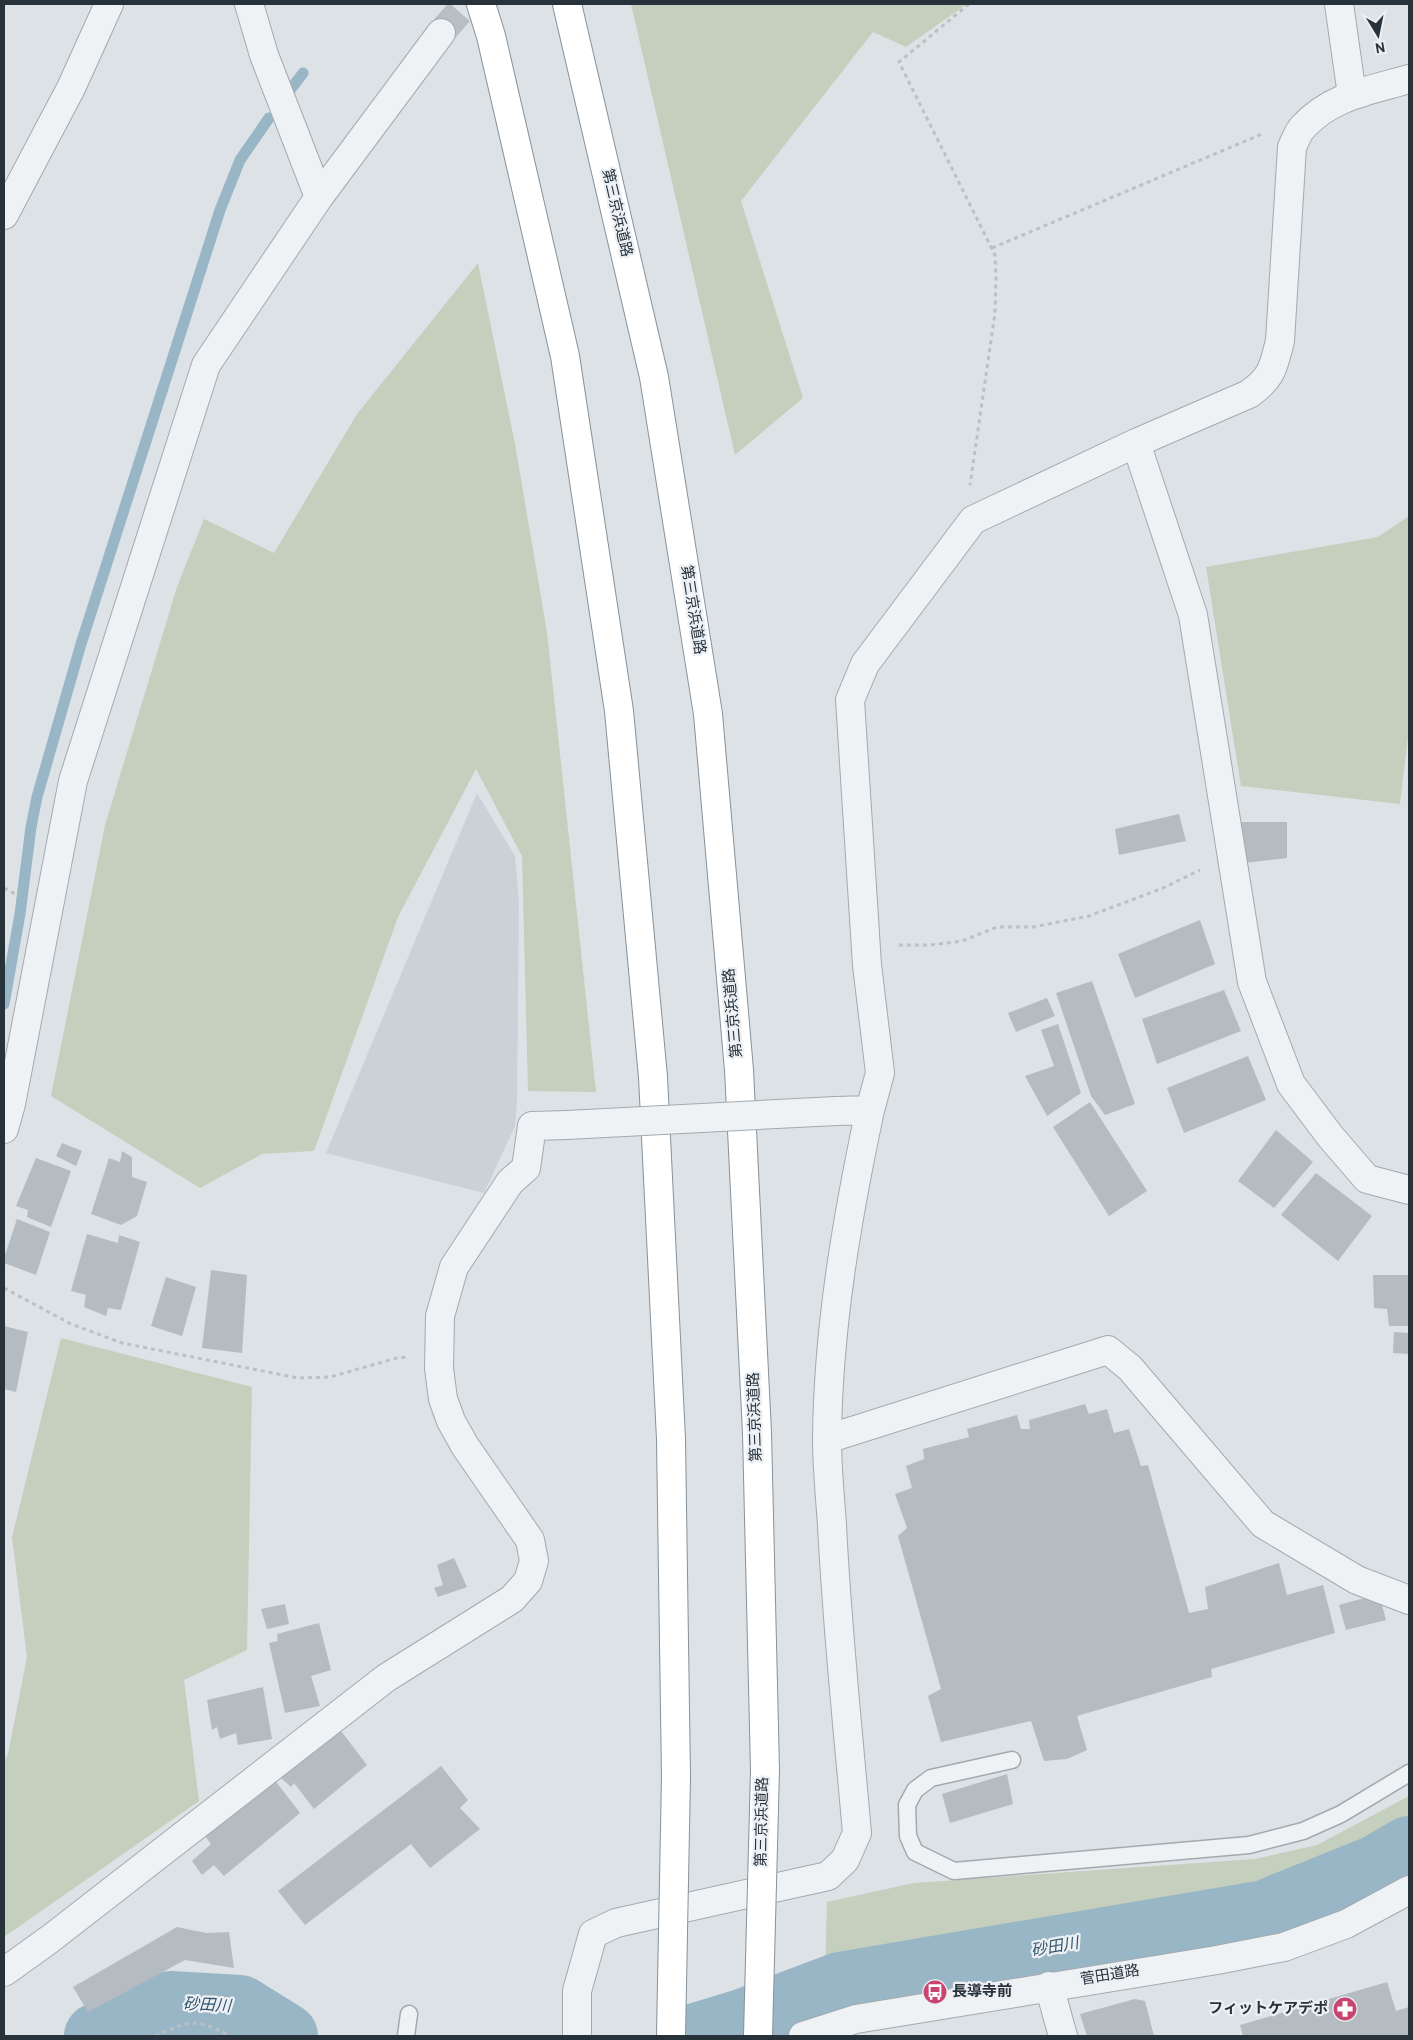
<svg xmlns="http://www.w3.org/2000/svg" width="1413" height="2040" font-family="Overpass,'Noto Sans JP',sans-serif">
  <rect width="100%" height="100%" fill="#dce2e6"/>
  <path fill="#cbd1d7" d="M477,793L515,856L519,901L517,1103L515,1126L484,1193L326,1153Z"/>
  <path fill="#c5cfbe" d="M631,4H967L906,47L873,32L741,201L803,398L735,455Z
    M478,263L515,444L547,632L596,1092L528,1091L522,856L476,769L398,917L314,1151L262,1154L200,1188L51,1096L105,825L177,587L204,519L274,553L357,414Z
    M1409,516V728L1400,804L1241,786L1206,567L1378,537Z
    M61,1338L252,1387L247,1650L184,1680L199,1801L4,1937V1762L8,1754L27,1657L12,1537Z
    M1409,1796V1837L1369,1861L1268,1906L1031,1943L825,1978L827,1902L914,1883L1255,1859L1317,1845Z"/>
  <g fill="none" stroke-linecap="round" stroke-linejoin="round">
    <path stroke="#98b6c5" stroke-width="11" d="M291,89L303,73
      M4,1004L20,914L31,827L37,797L81,644L220,210L240,160L269,118"/>
    <path stroke="#98b6c5" stroke-width="66" d="M97,2036L170,2004L240,2008L285,2036
      M696,2036L742,2022L840,1985L1265,1913L1376,1868L1409,1849"/>
  </g>
  <path fill="#b4bcc2" d="M1179,814L1186,841L1119,855L1115,829Z
    M1240,822H1287V858L1244,863Z
    M1200,920L1215,964L1135,998L1118,954Z
    M1092,981L1135,1104L1105,1115L1091,1096L1056,993Z
    M1224,990L1241,1031L1157,1064L1142,1019Z
    M1047,998L1055,1016L1016,1032L1008,1013Z
    M1058,1024L1081,1093L1047,1116L1025,1076L1054,1066L1041,1030Z
    M1248,1056L1266,1100L1184,1133L1167,1088Z
    M1090,1102L1147,1191L1109,1216L1053,1127Z
    M1276,1130L1313,1162L1274,1208L1238,1181Z
    M62,1143L82,1151L76,1166L56,1156Z
    M122,1151L132,1157V1177L147,1182L137,1216L121,1225L91,1214L109,1158L120,1162Z
    M36,1158L71,1171L51,1227L27,1217L28,1210L16,1206Z
    M1316,1173L1372,1216L1338,1261L1281,1215Z
    M17,1219L50,1232L36,1275L4,1263V1258Z
    M87,1234L118,1243L119,1235L140,1242L121,1310L108,1308L106,1316L84,1307L86,1295L71,1291Z
    M211,1270L247,1275L242,1353L202,1348Z
    M1373,1275H1409V1326H1389L1387,1309L1374,1308Z
    M166,1277L196,1287L182,1336L151,1326Z
    M4,1326L28,1332L16,1392L4,1389Z
    M1394,1332L1409,1333V1354L1393,1353Z
    M1085,1404L1089,1414L1107,1409L1114,1433L1129,1429L1141,1466L1148,1465L1189,1613L1208,1609L1205,1587L1279,1563L1287,1595L1323,1585L1335,1633L1211,1669L1212,1677L1077,1716L1087,1750L1067,1759L1044,1761L1031,1721L941,1742L928,1696L941,1689L898,1536L907,1528L895,1494L912,1488L906,1466L924,1459L923,1449L969,1437L967,1429L1017,1415L1021,1429H1030L1029,1420Z
    M454,1558L467,1587L438,1597L434,1588L443,1585L437,1565Z
    M1379,1594L1386,1620L1346,1630L1339,1605Z
    M285,1604L289,1624L267,1629L261,1609Z
    M319,1623L331,1670L311,1676L320,1706L285,1713L269,1643L278,1641L277,1634Z
    M263,1687L272,1739L238,1745L236,1733L220,1739L217,1727L212,1730L207,1700Z
    M341,1731L367,1765L314,1809L294,1783L291,1787L281,1778Z
    M441,1766L468,1800L460,1808L480,1829L430,1868L411,1844L305,1925L278,1891Z
    M1007,1774L1013,1804L950,1823L942,1794Z
    M274,1779L300,1813L224,1876L214,1865L202,1875L192,1861L211,1844L205,1836Z
    M177,1927L206,1933L229,1932L234,1968L185,1960L88,2012L73,1987Z
    M1387,1982L1396,2011L1409,2007V2036H1243L1240,2025Z
    M1135,1999L1145,2001L1154,2036H1087L1080,2014Z"/>
  <g fill="none" stroke-linecap="round" stroke-linejoin="round">
    <path stroke="#b8bfc4" stroke-width="28" stroke-dasharray="28 14" stroke-linecap="butt" d="M441,33L466,4"/>
    <defs>
      <path id="service" d="M1012,1760L931,1778L915,1790L907,1805L908,1836L915,1852L954,1871L1249,1845L1303,1831L1341,1814L1409,1773
        M406,2036L409,2014"/>
      <path id="minor" d="M249,4L264,55L319,197
        M1339,4L1352,95
        M4,215L71,88L109,4
        M1136,443L1193,615L1252,982L1291,1084L1330,1136L1367,1179L1409,1190
        M836,1111L870,1110L880,1073L867,965L850,700L865,664L973,520L1136,443L1249,394C1273,377 1273,367 1280,341L1292,147C1295,141 1298,132 1303,127C1331,96 1371,90 1409,79
        M4,1129L11,1104L73,781L206,365L319,197L441,33
        M827,1439L1108,1350L1130,1368L1263,1524L1357,1580L1409,1600
        M4,1972L50,1939L386,1678L512,1599L528,1581L534,1561L530,1540L465,1446L451,1421L443,1399L439,1368L440,1316L454,1267L510,1182L526,1168L532,1126L567,1125
        M1049,1986L1063,2036
        M577,2036V1991L593,1934L616,1923L828,1876L845,1860L857,1833C848,1731 837,1628 832,1525C830,1496 827,1467 827,1439C828,1328 847,1218 870,1110"/>
      <path id="tertiary" d="M803,2036L856,2019L1217,1960L1284,1947L1346,1924L1409,1890"/>
      <path id="motorway" d="M481,4L491,36L565,356L619,711L653,1077L671,1439L676,1777
        M567,4L654,377L708,714L739,1070L757,1433L765,1770"/>
    </defs>
    <use href="#service" stroke="#a2aaaf" stroke-width="19"/>
    <use href="#minor" stroke="#a2aaaf" stroke-width="30"/>
    <use href="#tertiary" stroke="#a2aaaf" stroke-width="30"/>
    <use href="#motorway" stroke="#85929c" stroke-width="30"/>
    <path stroke="#bbc0c4" stroke-width="3" stroke-dasharray="4 4" stroke-linecap="butt" d="M969,4L899,62L995,255L996,279L995,313L970,485
      M992,248L1262,134
      M4,888L19,896
      M899,945H930L962,941L997,927H1033L1089,916L1163,888L1200,870
      M4,1288L71,1324L122,1343L298,1378L330,1377L397,1358L407,1357
      M155,2036C189,2021 195,2017 230,2036"/>
    <use href="#service" stroke="#eff2f4" stroke-width="16"/>
    <use href="#minor" stroke="#eff2f4" stroke-width="28"/>
    <use href="#tertiary" stroke="#eff2f4" stroke-width="28"/>
    <use href="#motorway" stroke="#fff" stroke-width="28"/>
    <defs>
      <path id="minor-bridge" d="M567,1125L836,1111"/>
      <path id="motorway-bridge" d="M671,2036L676,1777
        M758,2036L765,1770"/>
    </defs>
    <use href="#minor-bridge" stroke="#a2aaaf" stroke-width="30" stroke-linecap="butt"/>
    <use href="#motorway-bridge" stroke="#85929c" stroke-width="30" stroke-linecap="butt"/>
    <use href="#minor-bridge" stroke="#eff2f4" stroke-width="28"/>
    <use href="#motorway-bridge" stroke="#fff" stroke-width="28"/>
  </g>
  <defs>
    <symbol id="bus-disc" viewBox="-11 -11 22 22"><circle r="9.5" fill="#c7456f" stroke="#ecf0f4"/><path d="M-5-6H5V4H4V6H2V4H-2V6H-4V4H-5ZM-3.5-4V0h7V-4ZM-3.5 1.2v1.5H-2V1.2ZM2 1.2v1.5H3.5V1.2Z" fill="#fff"/></symbol>
    <symbol id="pharmacy-disc" viewBox="-11 -11 22 22"><circle r="9.5" fill="#c7456f" stroke="#ecf0f4"/><path d="M-2-6h4v4h4v4h-4v4h-4v-4h-4v-4h4Z" fill="#fff"/></symbol>
  </defs>
  <g fill-rule="evenodd">
    <use href="#bus-disc" x="921" y="1978" width="28" height="28"/>
    <use href="#pharmacy-disc" x="1331" y="1995" width="28" height="28"/>
  </g>
  <g text-anchor="middle" dominant-baseline="central" stroke-width="4.5" stroke-linejoin="round" paint-order="stroke">
    <g font-size="15" fill="#27323b" stroke="#ecf0f4">
      <text transform="translate(616 213) rotate(77)">第三京浜道路</text>
      <text transform="translate(692 610) rotate(81)">第三京浜道路</text>
      <text transform="translate(734 1013) rotate(-95)">第三京浜道路</text>
      <text transform="translate(756 1417) rotate(-92)">第三京浜道路</text>
      <text transform="translate(763 1822) rotate(-89)">第三京浜道路</text>
      <text transform="translate(1110 1976) rotate(-9)">菅田道路</text>
    </g>
    <g font-size="15" font-weight="bold" fill="#27323b" stroke="#ecf0f4" text-anchor="start">
      <text x="952" y="1992">長導寺前</text>
      <text x="1328" y="2009" text-anchor="end">フィットケアデポ</text>
    </g>
    <g font-size="16" font-style="italic" fill="#33576d" stroke="#ecf0f4">
      <text transform="translate(1055 1948) rotate(-10)">砂田川</text>
      <text transform="translate(207 2006) rotate(3)">砂田川</text>
    </g>
  </g>
  <rect width="1413" height="2040" fill="none" stroke="#27323b" stroke-width="10"/>
  <g transform="translate(1378 35) rotate(170)" stroke="#ecf0f4" stroke-width="4" paint-order="stroke">
  <path d="M0-4L9 19L0 12L-9 19Z" fill="#27323b"/>
  <text y="-8" font-size="14" font-weight="bold" text-anchor="middle" fill="#27323b">N</text>
  </g>
</svg>
